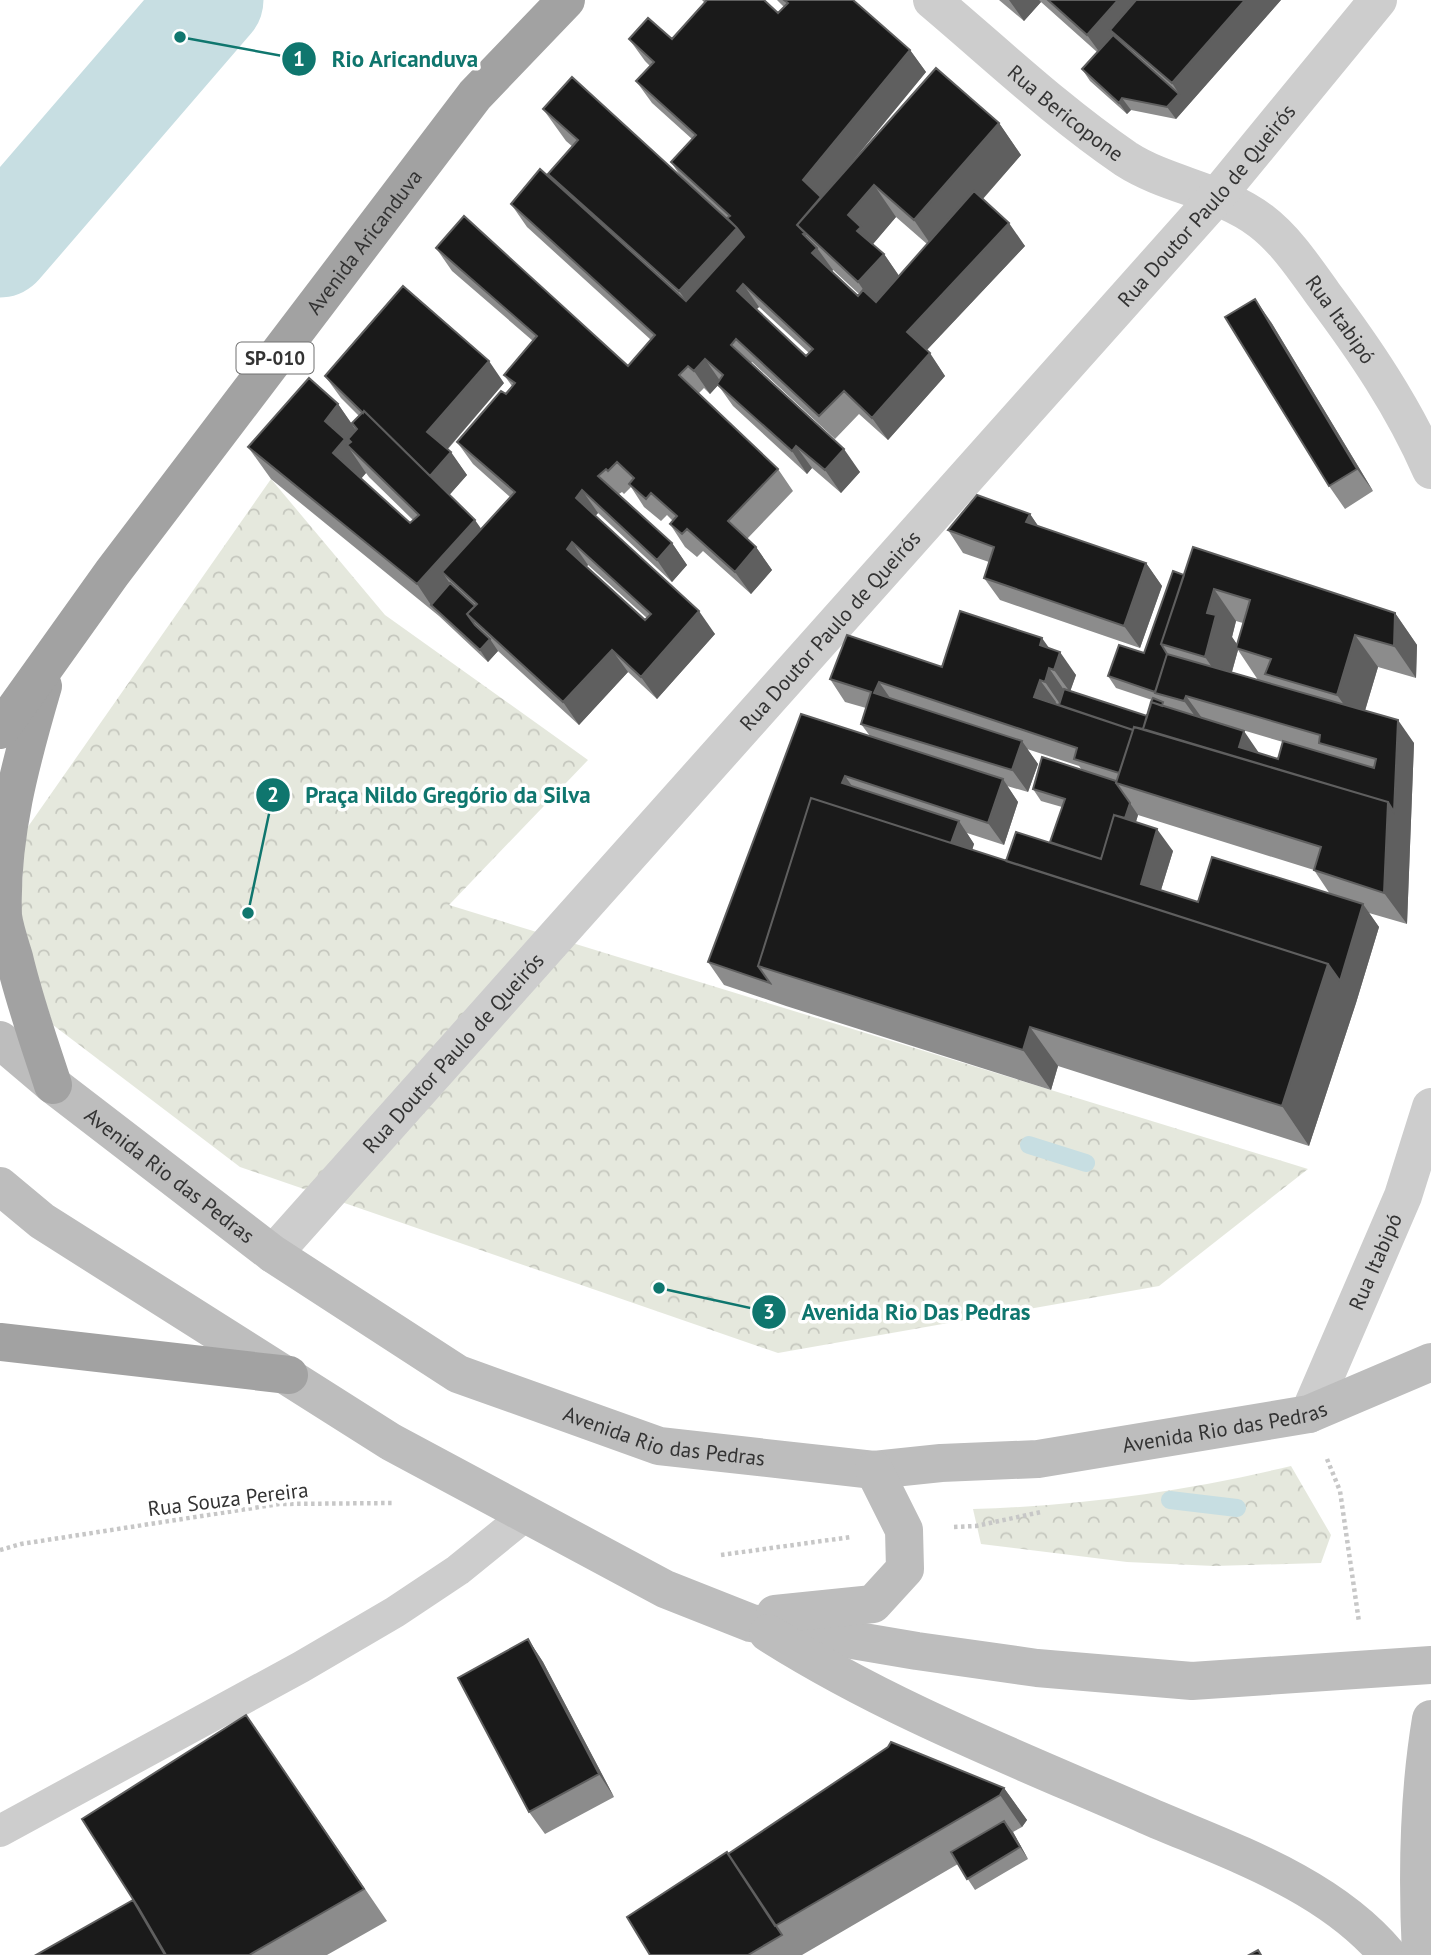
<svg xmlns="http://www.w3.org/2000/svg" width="1431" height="1955" font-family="'PT Sans',sans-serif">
  <defs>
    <pattern id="park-crowns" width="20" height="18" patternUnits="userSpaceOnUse" patternTransform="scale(1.75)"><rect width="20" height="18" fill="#e5e8dd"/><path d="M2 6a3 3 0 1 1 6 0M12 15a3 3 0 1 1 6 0" fill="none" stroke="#c5c7be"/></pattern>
  </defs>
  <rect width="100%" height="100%" fill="#fff"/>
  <path fill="url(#park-crowns)" d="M271,479L385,615L588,760L449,905L1308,1169L1159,1286L778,1353L240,1167L53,1025L20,922L25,831Z
    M1291,1466L1331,1535L1321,1563L1214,1566L1127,1562L981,1544L973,1509C1081,1506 1186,1491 1291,1466Z"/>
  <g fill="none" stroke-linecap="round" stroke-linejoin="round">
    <path stroke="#c7dee2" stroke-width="18" d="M1029,1145L1086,1163
      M1170,1500L1237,1508"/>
    <path stroke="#c7dee2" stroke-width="103" d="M0,246L212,0"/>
    <path stroke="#c7c7c7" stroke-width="4.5" stroke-dasharray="3.5 3.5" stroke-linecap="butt" d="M1327,1459L1340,1491L1359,1622
      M954,1527L976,1526L1041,1512
      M0,1550L21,1544L279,1504L394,1503
      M721,1555L851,1537"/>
    <path stroke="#cdcdcd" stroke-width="32" d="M0,1831L301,1667L395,1612L458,1570L527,1514"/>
    <g stroke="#cdcdcd" stroke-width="38">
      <path id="s1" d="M932,0C996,54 1057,112 1126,159C1168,186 1220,190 1261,221C1286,240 1305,269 1323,294C1365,350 1403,406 1431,470"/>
      <path id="s2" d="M273,1254L1217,196L1378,0"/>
      <path id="s3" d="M1309,1414L1403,1196L1431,1107"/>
    </g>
    <g stroke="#bdbdbd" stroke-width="38">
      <path id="s4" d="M0,1040L53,1085L273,1254L458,1374L659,1446L874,1470L941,1463L1038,1459L1309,1414L1431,1362"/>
      <path d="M0,1186L42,1221L391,1442L665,1589L751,1623L917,1651L1037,1668L1192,1681L1431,1665"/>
      <path d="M775,1614L873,1604L905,1569L904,1530L874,1470"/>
      <path d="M768,1633C886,1708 1018,1759 1146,1815C1229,1851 1328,1883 1388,1955"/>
      <path d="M1421,1955C1417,1876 1418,1797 1431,1719"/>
    </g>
    <g stroke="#a2a2a2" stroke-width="38">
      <path d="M43,686C21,761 0,837 3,916C5,930 10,944 14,957C24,1000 39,1042 53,1085"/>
      <path id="s5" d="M0,730L112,573L475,95L566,0"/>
      <path d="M0,1342L289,1375"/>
    </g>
  </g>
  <path fill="#8c8c8c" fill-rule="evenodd" d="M702,0H764L778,13L784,7L777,0H853L910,50L926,72L845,171L999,123L1021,155L983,199L1025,246L927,350L945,376L888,440L859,414L835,439L752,362L751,363L860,472L841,493L812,468L807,474L733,406L718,385L710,394L704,388L699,393L778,469L793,491L747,539L756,547L772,570L751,594L703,551L697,557L685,547L670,524L673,521L667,515L661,521L644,507L631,487L624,494L622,492L619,494L672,543L687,565L672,582L598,513L595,516L715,634L657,699L628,672L579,725L498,651L488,662L439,616L271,479L248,447L338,404L356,430L352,423L359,416L341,398L325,376L504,383L448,449L467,475L449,495L481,529L510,497L473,464L457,442L512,386L504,375L533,341L452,271L436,248L628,366L651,340L527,227L511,204L553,181L548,174L573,147L566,141L543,109L681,177L671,162L692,139L652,103L636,81L650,66L645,61L629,39H672L705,3ZM896,217L927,244L899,276L884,254L873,244ZM832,269L859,294L858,296L832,271L833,270ZM759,307L809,353L806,356L756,309ZM366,473L369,477L413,520L410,523L361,479ZM588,565L647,618L645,620L586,567Z
    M999,0H1281L1176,119L1131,110L1127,114L1090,81L1082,69L1097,52L1041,2L1024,21Z
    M1271,322L1373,491L1345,509L1329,486Z
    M1030,514L1038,526L1146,563L1162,586L1140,648L1000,600L984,578L989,562L963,553L948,530Z
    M1184,575L1395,613L1417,645L1416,678L1378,667L1365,711L1414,743L1407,924L1369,913L1379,927L1356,1003L1309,1146L1058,1066L1051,1090L786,1006L724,985L708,962L870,736L861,724L866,708L845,702L830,679L942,667L1050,649L1076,675L1070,691L1147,716L1152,700L1116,688L1108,676L1144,653ZM1236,621L1243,623L1237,645L1232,637ZM1238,650L1258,680L1232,672ZM1239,729L1283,742L1278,759L1259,753ZM1027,749L1079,766L1082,770L1033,789L1041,801L1062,807L1050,842L1006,861L972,850L974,844L967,833L1004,845L1018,802L1007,786L1028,792L1038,764ZM1138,815L1314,870L1330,894L1198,902L1161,890L1173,851L1136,822Z
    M528,1639L543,1662L614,1797L545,1834L529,1812Z
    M268,1747L387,1921L327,1955H36L133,1900Z
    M1004,1788L1027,1820L1022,1827L1013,1832L1028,1859L975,1890L958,1864L802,1955H650L729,1854Z"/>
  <path fill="#5f5f5f" d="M1009,0H1039L1041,2L1024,21Z
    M1118,0H1154L1110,30L1118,40L1103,57L1087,35Z
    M1245,0H1281L1176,119L1167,107L1179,94L1172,83Z
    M910,50L926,72L818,203L803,180Z
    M1122,98L1131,110L1127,114L1119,103Z
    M999,123L1021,155L936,252L914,220Z
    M874,185L896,217L873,244L882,256L884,254L906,286L880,314L858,282L848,215Z
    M1009,223L1025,246L923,354L907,332Z
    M737,228L760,259L702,323L679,291Z
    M817,248L833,270L828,276L812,253Z
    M743,284L759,307L753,313L737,291Z
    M1255,299L1271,322L1373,491L1357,469Z
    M930,353L945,376L888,440L872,418Z
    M705,359L721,382L710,394L694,371Z
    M489,361L504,383L443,454L427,432Z
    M338,404L360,436L353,445H347L366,473L355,485L333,453L325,421Z
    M796,446L812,468L807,474L792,451Z
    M844,449L860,472L841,493L825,470Z
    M451,452L467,475L445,500L429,478Z
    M582,490L598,513L591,521L576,498Z
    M1030,514L1045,536L1026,522Z
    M475,520L497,551L442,572L458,595L431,605L417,584Z
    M572,542L588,565L583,571L567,549Z
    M672,543L687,565L672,582L657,560Z
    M756,547L772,570L751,594L735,572Z
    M1146,563L1162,586L1140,648L1124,626Z
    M1214,589L1236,621L1232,637L1239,647L1236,648L1238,650L1227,689L1205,657L1207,613Z
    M699,611L715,634L657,699L641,677Z
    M1395,613L1417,645L1416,678L1394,646Z
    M1355,635L1378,667L1360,727L1337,695Z
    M1042,638L1057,659L1060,652L1076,675L1070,692L1054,670L1040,645Z
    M490,639L498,651L488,662L480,650Z
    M612,650L628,672L579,725L563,702Z
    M1049,668L1064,690L1060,704L1045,682Z
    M1040,680L1056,702L1050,720L1034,697Z
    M879,682L895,705L874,693Z
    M1186,696L1202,718L1200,723L1184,701Z
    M1398,720L1414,743L1407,924L1384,893L1388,802Z
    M1244,731L1259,753L1239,747Z
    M1022,741L1038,764L1028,792L1012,770Z
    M845,776L861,799L842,783Z
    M1003,779L1018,802L1004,845L988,823Z
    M1130,803L1138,815L1117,881L1109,869Z
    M959,821L974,844L963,879L947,856Z
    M1157,829L1173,851L1156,906L1141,884Z
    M1363,904L1379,927L1356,1003L1309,1146L1282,1106L1328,964Z
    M1030,1027L1058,1066L1051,1090L1023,1050Z
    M528,1639L543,1662L614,1797L599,1774Z
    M1004,1788L1027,1820L1022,1827L1000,1795Z
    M1004,1821L1013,1832L1028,1859L1020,1847Z"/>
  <path fill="#1a1a1a" stroke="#5f5f5f" stroke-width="2" fill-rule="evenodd" d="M707,0H764L778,13L788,3L784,0H853L910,50L803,180L821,197L797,225L805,233L803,234L817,248L812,253L858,296L863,290L876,302L974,191L1009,223L907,332L930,353L872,418L844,391L819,416L736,339L731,345L844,449L825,470L796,446L792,451L717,384L723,375L705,359L694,371L688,366L679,375L778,469L728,521L756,547L735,572L687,529L682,534L670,524L677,516L651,493L646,499L629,484L634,478L617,462L608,471L606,469L598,476L672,543L657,560L582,490L576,498L699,611L641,677L612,650L563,702L467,614L477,604L442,572L515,492L457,442L501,391L506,394L515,383L504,375L537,336L436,248L464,216L628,366L655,335L511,204L540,169L686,301L744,237L737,228L727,218L730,216L671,162L696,135L636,81L654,62L629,39L648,18L672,39ZM743,284L813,349L806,356L737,291ZM572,542L651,614L645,620L567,549Z
    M1048,0H1118L1087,35Z
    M1136,0H1245L1172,83L1110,30Z
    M1113,35L1179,94L1167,107L1122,98L1119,103L1082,69Z
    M936,68L999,123L914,220L874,185L848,215L861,227L857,231L884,254L858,282L797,225Z
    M572,77L737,228L679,291L548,174L578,140L543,109Z
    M403,286L489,361L427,432L451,452L430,476L364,411L363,413L325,376Z
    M1255,299L1357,469L1329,486L1225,317Z
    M309,378L338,404L325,421L345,439L333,453L410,523L419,515L347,445L351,442L348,439L357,429L352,423L364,411L475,520L417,584L248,447Z
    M977,495L1030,514L1026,522L1146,563L1124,626L984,578L994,547L948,530Z
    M1193,547L1395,613L1394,646L1355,635L1337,695L1265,674L1271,659L1236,648L1250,600L1214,589L1207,613L1216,615L1205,657L1161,644Z
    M1173,571L1184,575L1161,644L1167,654L1155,692L1108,676L1119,645L1144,653Z
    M450,583L475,606L467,614L475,625L490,639L480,650L431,605Z
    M960,611L1042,638L1040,645L1060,652L1054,670L1049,668L1045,682L1040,680L1034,697L1133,730L1119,773L1074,759L1077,748L879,682L874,693L1022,741L1012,770L861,724L871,692L830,679L847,635L942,667Z
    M1167,654L1398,720L1394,812L1388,802L1143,729L1151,702L1244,731L1239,747L1278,759L1283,741L1374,768L1376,759L1319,743L1320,735L1186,696L1184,701L1155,693Z
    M1064,689L1147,716L1151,704L1143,729L1134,727L1133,730L1059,705Z
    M1153,698L1163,702L1162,706L1151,702Z
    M801,714L1003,779L988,823L845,776L842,783L959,821L951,843L811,798L758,966L770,983L708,962Z
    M1134,727L1388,802L1384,893L1314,870L1321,847L1116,783Z
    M1042,757L1116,781V783L1130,803L1125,818L1114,815L1101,859L1050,842L1065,799L1033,789Z
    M811,798L1328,964L1282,1106L1030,1027L1023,1050L758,966Z
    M1114,815L1157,829L1141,884L1198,902L1212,857L1363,904L1340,981L1328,964L1006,861L1016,832L1101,859Z
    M528,1639L599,1774L529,1812L458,1678Z
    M246,1715L364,1889L249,1955H166L138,1907L82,1819Z
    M891,1742L1004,1788L1000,1795L775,1926L728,1854L888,1747Z
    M1004,1821L1020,1847L967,1879L951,1852Z
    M727,1852L782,1935L748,1955H650L627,1917Z
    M133,1900L165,1955H36Z
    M1258,1950L1261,1955H1249Z"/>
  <g text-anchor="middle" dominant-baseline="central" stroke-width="7" stroke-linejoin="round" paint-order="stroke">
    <rect fill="#fff" stroke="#707070" stroke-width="2" x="236.5" y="342.5" width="77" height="31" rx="5"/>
    <g font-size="19" font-weight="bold" fill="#333">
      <text x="275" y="358">SP-010</text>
    </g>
    <g font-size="21" fill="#333" stroke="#fff">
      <text stroke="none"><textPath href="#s1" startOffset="175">Rua Bericopone</textPath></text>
      <text stroke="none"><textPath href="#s2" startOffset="1404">Rua Doutor Paulo de Queirós</textPath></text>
      <text stroke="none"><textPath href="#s5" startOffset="609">Avenida Aricanduva</textPath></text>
      <text stroke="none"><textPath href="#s1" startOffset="527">Rua Itabipó</textPath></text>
      <text stroke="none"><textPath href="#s2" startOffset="836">Rua Doutor Paulo de Queirós</textPath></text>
      <text stroke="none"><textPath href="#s2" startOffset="270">Rua Doutor Paulo de Queirós</textPath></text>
      <text stroke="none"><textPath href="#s4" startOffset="217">Avenida Rio das Pedras</textPath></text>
      <text stroke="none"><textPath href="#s3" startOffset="166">Rua Itabipó</textPath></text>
      <text stroke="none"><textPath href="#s4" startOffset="1351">Avenida Rio das Pedras</textPath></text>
      <text stroke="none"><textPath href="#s4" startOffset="784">Avenida Rio das Pedras</textPath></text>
      <text transform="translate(228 1499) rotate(-7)">Rua Souza Pereira</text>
    </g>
  </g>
  <path fill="none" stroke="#0f766e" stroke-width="2.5" d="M180 37L299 59M248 913L273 795M659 1288L769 1312"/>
  <g fill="#0f766e" stroke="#fff" stroke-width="2.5">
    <circle cx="180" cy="37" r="7"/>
    <circle cx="248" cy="913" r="7"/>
    <circle cx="659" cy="1288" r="7"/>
    <circle cx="299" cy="59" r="18"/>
    <circle cx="273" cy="795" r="18"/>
    <circle cx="769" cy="1312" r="18"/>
  </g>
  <g font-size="21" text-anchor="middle" font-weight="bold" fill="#fff">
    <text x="299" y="66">1</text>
    <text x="273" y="802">2</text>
    <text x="769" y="1319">3</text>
  </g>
  <g font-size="23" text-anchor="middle" font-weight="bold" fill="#0f766e" stroke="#fff" stroke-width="7" stroke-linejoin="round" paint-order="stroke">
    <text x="405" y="67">Rio Aricanduva</text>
    <text x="448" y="803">Praça Nildo Gregório da Silva</text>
    <text x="916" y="1320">Avenida Rio Das Pedras</text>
  </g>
</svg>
